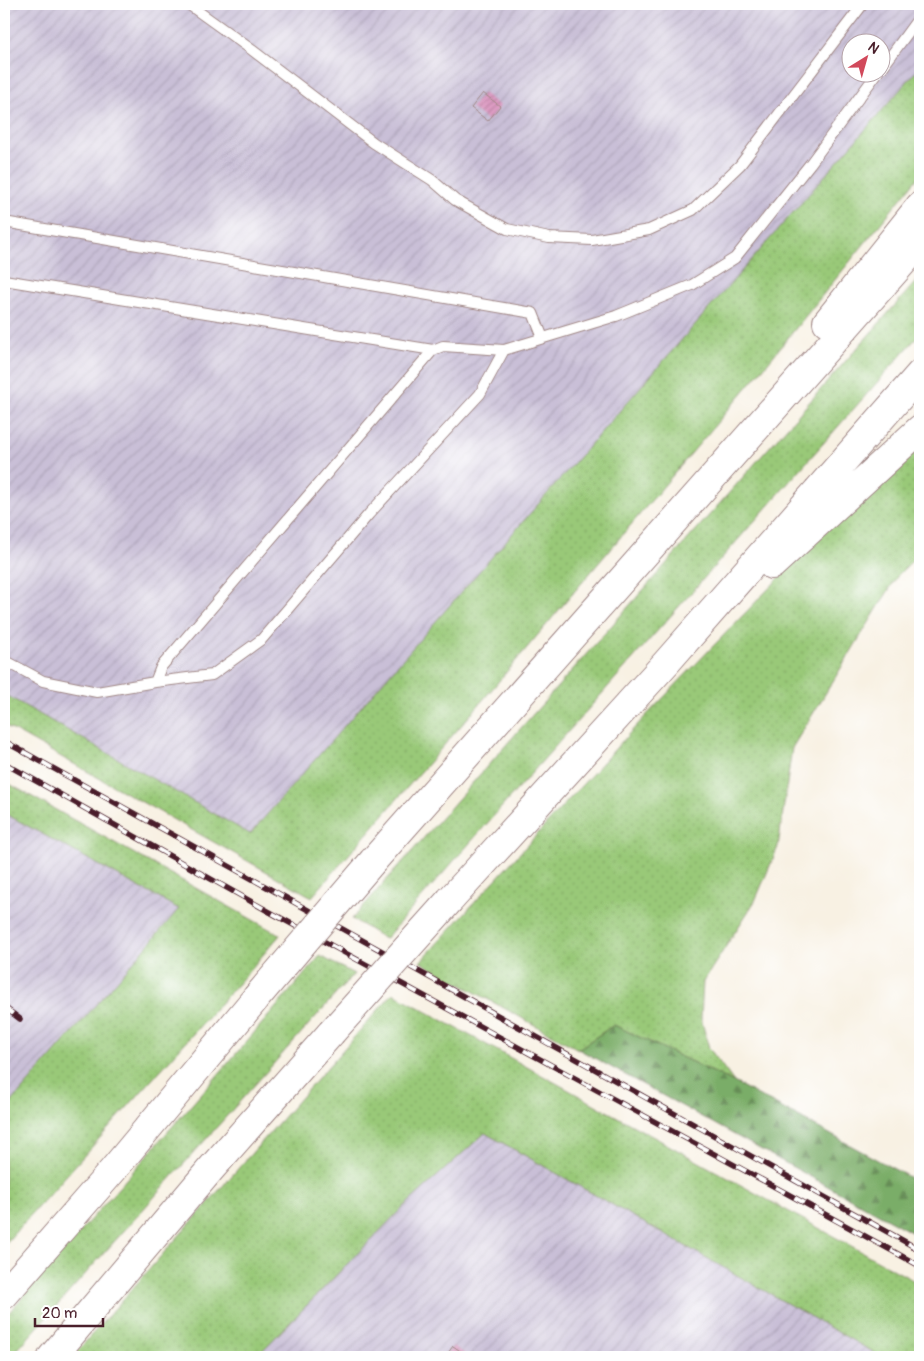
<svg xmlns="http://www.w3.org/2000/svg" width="924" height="1361" font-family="Pangolin,sans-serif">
  <defs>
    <pattern id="industrial-furrows" width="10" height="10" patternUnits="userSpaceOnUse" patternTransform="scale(1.25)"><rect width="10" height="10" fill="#c9bfd7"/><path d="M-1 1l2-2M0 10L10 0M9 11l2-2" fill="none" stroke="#aea4b9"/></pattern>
    <pattern id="grass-dots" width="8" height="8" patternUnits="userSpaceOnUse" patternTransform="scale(1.25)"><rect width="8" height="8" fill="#99c978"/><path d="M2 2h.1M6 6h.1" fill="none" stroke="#85ac68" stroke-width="1.8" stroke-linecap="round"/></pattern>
    <pattern id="forest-firs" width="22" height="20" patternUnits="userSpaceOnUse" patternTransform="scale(1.25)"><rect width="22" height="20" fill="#7aad68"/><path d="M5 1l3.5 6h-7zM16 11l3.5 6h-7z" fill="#668c56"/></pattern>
    <pattern id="building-hatch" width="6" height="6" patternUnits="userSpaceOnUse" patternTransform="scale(1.25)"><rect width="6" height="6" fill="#de9dc4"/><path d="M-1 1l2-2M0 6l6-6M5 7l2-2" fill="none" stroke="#b67f9f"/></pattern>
  </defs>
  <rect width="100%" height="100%" fill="#fff"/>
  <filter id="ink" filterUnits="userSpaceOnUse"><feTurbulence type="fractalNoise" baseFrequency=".02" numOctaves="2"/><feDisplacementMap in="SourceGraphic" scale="10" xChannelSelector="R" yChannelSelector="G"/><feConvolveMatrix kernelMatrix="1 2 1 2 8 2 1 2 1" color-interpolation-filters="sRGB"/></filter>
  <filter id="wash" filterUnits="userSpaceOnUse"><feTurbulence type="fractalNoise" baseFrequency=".0096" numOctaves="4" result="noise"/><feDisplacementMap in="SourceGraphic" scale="20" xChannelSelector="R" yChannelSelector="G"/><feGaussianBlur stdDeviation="1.12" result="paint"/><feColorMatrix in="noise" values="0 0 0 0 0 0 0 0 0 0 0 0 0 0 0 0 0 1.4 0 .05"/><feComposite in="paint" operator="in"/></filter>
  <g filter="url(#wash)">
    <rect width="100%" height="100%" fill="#f8f1e3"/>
    <path fill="url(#industrial-furrows)" fill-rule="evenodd" d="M4,4H920V67L250,835L4,694ZM852,42H882V72H852Z
      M4,813L179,909L4,1111Z
      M471,1104L920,1350V1357H256L402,1208Z"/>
    <path fill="url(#grass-dots)" stroke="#727452" d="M920,67V175L766,365L466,720L312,897L4,725V694L250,834Z
      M920,277V334L385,939L352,919Z
      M920,438V553L898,575L792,748L778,847L755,901L703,982L701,1018L709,1048L734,1082L614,1025L578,1049L420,962L638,724L777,580Z
      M4,781L280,935L244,977L4,1245V1111L179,909L4,813Z
      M320,956L354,974L11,1357H4V1318L216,1077Z
      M393,993L920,1284V1357H882L485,1133L402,1208L256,1357H72Z"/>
    <path fill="url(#forest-firs)" stroke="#62664a" d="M614,1025L734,1082L920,1183V1237L578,1049Z"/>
    <g id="blocks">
      <path fill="url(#building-hatch)" d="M483,93L500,106L488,121L471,108Z
        M453,1346L465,1354L463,1357H445Z"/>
    </g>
  </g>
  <g filter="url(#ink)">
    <use href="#blocks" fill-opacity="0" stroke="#a18887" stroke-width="1"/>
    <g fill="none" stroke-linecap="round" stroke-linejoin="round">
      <defs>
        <path id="lane" d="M188,4L252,50L374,143L432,180L455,200L507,229L549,238L592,240L649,230L693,210L740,165L863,4
          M882,68L920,16
          M4,222L533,313L543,338
          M4,280L433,350L443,346L504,350L616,316L692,285L735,258L810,164L878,72
          M4,660L43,681L97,692L155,682L212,675L262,639L369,514L480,394L504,350
          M155,682L161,667L433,350"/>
        <path id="highway" d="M827,322L920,206
          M772,565L920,429
          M373,861L920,243
          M450,900L666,663L920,374
          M4,1295L113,1170L256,998
          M52,1357L210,1170L331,1033"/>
      </defs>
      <use href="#lane" stroke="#a18887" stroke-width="12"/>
      <use href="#highway" stroke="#a18887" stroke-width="30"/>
      <use href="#lane" stroke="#fff" stroke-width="10"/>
      <use href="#highway" stroke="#fff" stroke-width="28"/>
      <defs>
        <path id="rail" d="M4,741L920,1250
          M4,763L268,911L920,1266
          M4,1007L20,1019"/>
      </defs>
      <use href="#rail" stroke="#4a1f2b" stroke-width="5.5"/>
      <use href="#rail" stroke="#fff" stroke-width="4" stroke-dasharray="11" stroke-linecap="butt"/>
      <defs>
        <path id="highway-bridge" d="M256,998L373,861
          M331,1033L450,900"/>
      </defs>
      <use href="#highway-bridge" stroke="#a18887" stroke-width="30" stroke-linecap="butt"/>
      <use href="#highway-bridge" stroke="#fff" stroke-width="28"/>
    </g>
  </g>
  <rect width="924" height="1361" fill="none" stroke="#fff" stroke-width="20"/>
  <g transform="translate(866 58) rotate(37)"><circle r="24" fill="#ffffff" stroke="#b7a5aa"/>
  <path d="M0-4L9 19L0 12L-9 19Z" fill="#d1495b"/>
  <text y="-8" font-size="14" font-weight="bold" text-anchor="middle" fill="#4a1f2b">N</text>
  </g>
  <path d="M35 1318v8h68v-8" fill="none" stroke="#4a1f2b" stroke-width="2.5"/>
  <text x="42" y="1318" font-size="15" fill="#4a1f2b" stroke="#ffffff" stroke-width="4" paint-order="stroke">20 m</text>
</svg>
